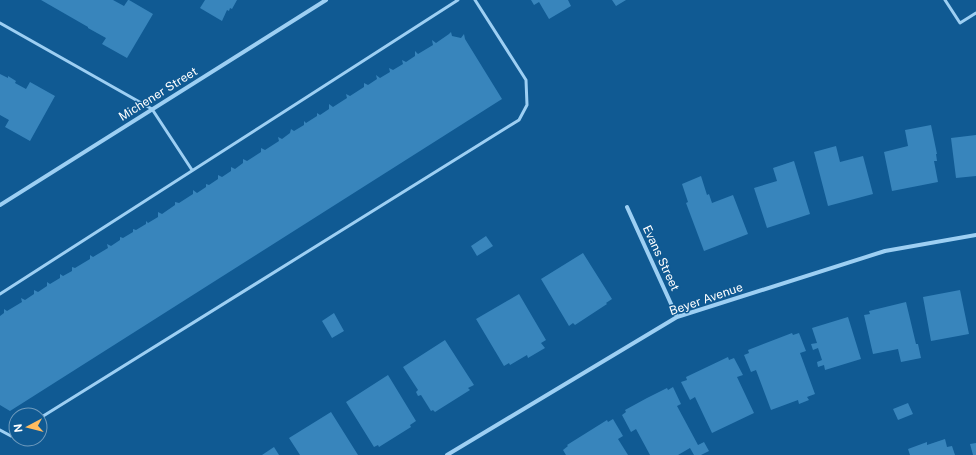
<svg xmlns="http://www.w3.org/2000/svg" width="976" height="455" font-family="'Public Sans',sans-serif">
  <rect width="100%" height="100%" fill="#105a93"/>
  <path fill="#3885bc" d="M41,0H113L124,6L128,0H129L153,14L127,58L102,44L106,38L88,28V27Z
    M205,0H237L232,9L230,8L229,11L227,10L222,21L200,8Z
    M531,0H568L571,6L549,19L539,2L534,5Z
    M612,0H626L616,6Z
    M451,32L452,36L461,38L464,34L465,39L502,99L10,411L0,405V316L4,313V309L7,311L22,302L21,298L25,300L34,294V290L38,292L47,286V282L50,284L60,278V274L63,276L72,271V267L75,268L90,259V255L93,257L108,248L107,244L111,246L120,240V237L123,238L133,232V229L136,230L146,224V221L148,223L158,217V212L162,214L175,205V202L179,203L193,194V190L197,193L206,187V184L209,185L218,179V175L222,177L231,171V167L235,169L243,163V159L247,161L261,152V148L265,150L279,141L278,137L282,139L290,133L291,129L294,131L304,125V121L306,123L317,116V113L320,115L329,109V104L333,107L347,98L346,94L350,96L364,87V83L368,85L377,79L376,75L380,78L390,72L389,68L393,70L403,64L402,60L406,62L415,56V51L418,54L433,45L432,40L436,43L449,34Z
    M0,74L8,78V76L16,81L15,83L26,89L30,82L55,96L30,141L5,127L9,120L0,115Z
    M931,125L937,154H936L937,161H934L938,182L892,191L884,152L908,146L905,130Z
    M976,135V176L956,178L951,138Z
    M836,146L840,162L863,156L873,194L828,206L814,152Z
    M794,161L810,214L767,228L754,188L777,181L773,168Z
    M701,176L707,195L709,194L712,203L733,195L748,234L704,251L686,203L688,202L682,184Z
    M486,236L493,246L477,256L471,246Z
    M583,253L612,299L606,303L607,304L575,325L573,323L569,326L541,279Z
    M960,290L969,334L931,341L923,297Z
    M519,294L546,340L541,343L545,348L528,358L527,355L510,365L509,363L504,366L476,319Z
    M906,302L916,344H918L921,358L901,362L898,349L873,354L864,315L870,314L869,311Z
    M334,313L344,331L332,338L322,321Z
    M848,317L861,359L825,370L824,365L818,367L817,362L822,360L818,348L813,350L811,344L817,343L812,328Z
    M792,333L793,335L799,333L806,351L800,353L815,394L807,397L809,400L799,404L798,400L771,410L756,370L751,372L744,355L749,353L748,350Z
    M445,340L474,385L468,388L470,390L435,412L433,410L431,411L421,395L418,396L416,392L418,390L403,367Z
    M728,357L729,360L734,358L743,375L737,377L754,413L712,433L695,397L690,400L681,382L687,380L686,377Z
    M388,375L416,421L410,425L411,427L379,447L378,445L374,447L346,402Z
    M673,387L681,404L677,406L698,445L704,442L709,451L701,455H694L690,448L678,455H650L636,429L631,432L622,415L626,412L625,410L647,398L667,388L668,390Z
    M908,403L913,414L898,420L893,409Z
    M331,412L358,455H300L289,438Z
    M613,419L623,436L618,439L628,455H566L563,450L568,446L567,445L607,420L608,422Z
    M945,439L947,447L952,446L955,455H910L908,449L927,442V445Z
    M976,443V455H973L970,444Z
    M274,447L279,455H262Z"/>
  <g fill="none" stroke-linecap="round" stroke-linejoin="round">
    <path stroke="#9dcff3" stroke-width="3" d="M945,0L960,23L976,13
      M0,23L152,109L192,170
      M0,294L458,0
      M40,418L519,120L527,105L526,80L475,0
      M0,430L11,436L16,433"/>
    <path stroke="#9dcff3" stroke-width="4" d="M0,205L326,0
      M627,207L677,317
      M447,455L677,317L885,251L976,235"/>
  </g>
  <g text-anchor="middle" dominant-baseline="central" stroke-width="3" stroke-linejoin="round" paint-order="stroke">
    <g font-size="12" fill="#fff" stroke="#105a93">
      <text transform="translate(158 94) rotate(-32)">Michener Street</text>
      <text transform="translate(661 258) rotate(65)">Evans Street</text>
      <text transform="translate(706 299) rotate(-19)">Beyer Avenue</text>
    </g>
  </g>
  <g transform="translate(28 427) rotate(263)"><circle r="19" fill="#105a93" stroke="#709cbe"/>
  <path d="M0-3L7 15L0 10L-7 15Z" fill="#ffbc5f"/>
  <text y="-6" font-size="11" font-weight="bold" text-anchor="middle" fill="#ffffff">N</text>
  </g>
</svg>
